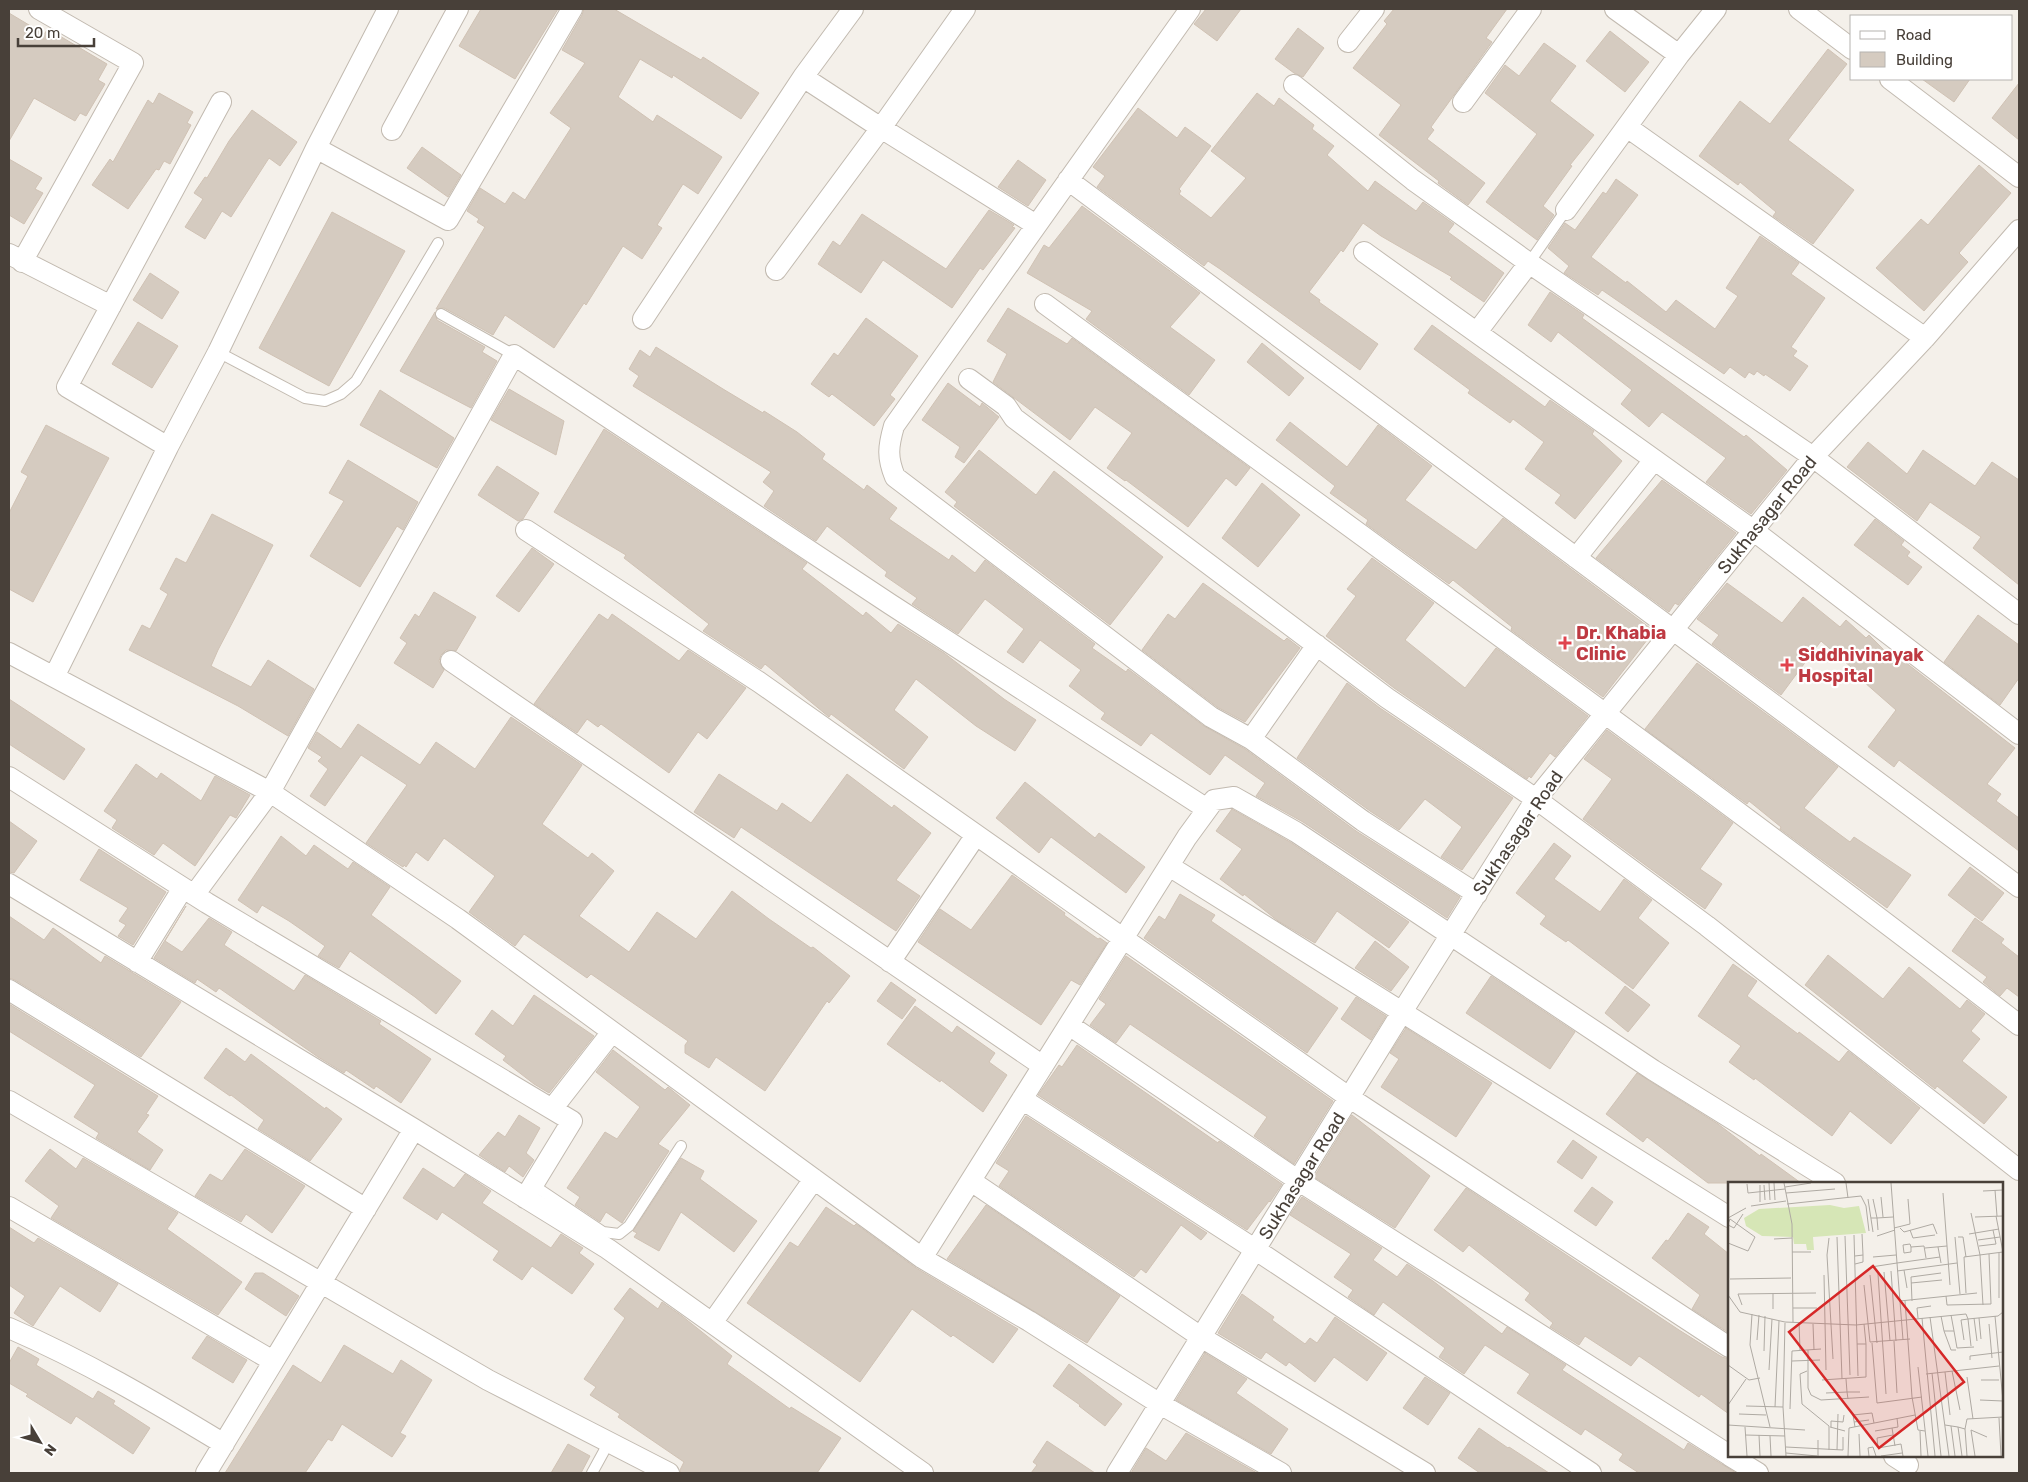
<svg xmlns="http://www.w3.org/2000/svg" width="2028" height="1482" font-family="Rubik,sans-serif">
  <rect width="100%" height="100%" fill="#f4f0ea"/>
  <path fill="#d5cbc0" stroke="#d0c2b4" d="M481,9H558L515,79L459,46Z
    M584,9H614L701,60L703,57L759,93L741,119L673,75L672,78L640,59L618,97L653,122L657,115L722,157L698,194L683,184L657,225L662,228L642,259L623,246L586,305L584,303L554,348L505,315L493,335L444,308L436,309L485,227L477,222L479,219L467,211L480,188L505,204L513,192L525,200L571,128L550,113L585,63L562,50L582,15Z
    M1206,9H1241L1217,41L1194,24Z
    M1394,9H1507L1486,38L1492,42L1431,127L1434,130L1427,139L1485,183L1468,205L1438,183L1439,181L1379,135L1401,105L1353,68L1387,24L1384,21Z
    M9,13L44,34L48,29L107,64L98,80L105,84L86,116L80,113L75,121L34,98L9,141Z
    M1298,28L1324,48L1303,77L1294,73L1275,59Z
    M1610,31L1649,62L1625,92L1586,61Z
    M1544,43L1576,66L1550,101L1594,135L1570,165L1572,166L1543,206L1554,215L1537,240L1486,202L1537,134L1485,93L1505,65L1519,76Z
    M1828,49L1847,64L1788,140L1854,190L1813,244L1773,216L1776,212L1740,182L1738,185L1699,156L1740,101L1770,124Z
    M1922,79H1970L1954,102Z
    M2019,83V140L1992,118Z
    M159,93L193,112L187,123L191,125L170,164L164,161L159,170L156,169L128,209L92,185L110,159L113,162L148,100L153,104Z
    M1257,93L1274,106L1279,98L1314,125L1312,129L1334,146L1327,155L1368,191L1375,181L1416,211L1423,202L1454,224L1448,232L1504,273L1484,302L1450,279L1452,277L1381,236L1363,223L1343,252L1341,250L1309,292L1320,300L1319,302L1378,344L1360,370L1220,269L1208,261L1204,266L1097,187L1105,176L1093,167L1138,108L1177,138L1185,127L1211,146L1179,189L1181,191L1179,194L1211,218L1246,178L1211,151Z
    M252,110L297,142L280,166L269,158L231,217L222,211L205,239L185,227L203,199L194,193L205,177L207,178L229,141Z
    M422,147L461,175L448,197L407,168Z
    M9,159L42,178L35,189L43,193L24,224L9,215Z
    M1018,160L1046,180L1028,206L998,187Z
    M1979,165L2011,193L1959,253L1968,262L1924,311L1876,268L1921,219L1928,225Z
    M1616,179L1638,195L1591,257L1626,283L1627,281L1666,312L1676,300L1715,329L1738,296L1726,288L1760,236L1799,263L1791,274L1825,298L1791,347L1797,351L1793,356L1808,366L1790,391L1765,374L1764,376L1757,371L1754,375L1749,372L1745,378L1730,367L1724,374L1602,290L1598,295L1564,273L1569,266L1548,248L1565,223L1575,230L1603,192L1606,194Z
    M1082,206L1200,293L1170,327L1215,360L1189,395L1086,319L1092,311L1027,273L1044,245L1049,248Z
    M989,210L1014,225L1012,227L1015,228L983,270L980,268L952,308L883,260L861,293L818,264L833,241L840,246L862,214L946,269Z
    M332,212L405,251L329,386L259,348Z
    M150,273L179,292L162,319L133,300Z
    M1550,292L1584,315L1582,318L1744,437L1746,435L1787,470L1751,514L1706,482L1726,458L1662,412L1649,427L1621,404L1632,390L1558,332L1551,342L1528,325Z
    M1008,308L1067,344L1072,338L1250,468L1236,486L1226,478L1188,527L1126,480L1125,481L1107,468L1132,433L1095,407L1070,440L993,382L1007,354L987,341Z
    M435,312L437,320L485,347L482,352L497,361L471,408L400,371Z
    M866,318L918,356L890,395L895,399L874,426L832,394L829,397L811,384L834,353L838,356Z
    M138,322L178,346L152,388L112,364Z
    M1432,325L1545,407L1550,400L1594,431L1592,434L1622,461L1575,519L1555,503L1561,495L1525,469L1544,442L1513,419L1510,423L1468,393L1470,390L1414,349Z
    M1262,343L1304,378L1289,396L1247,362Z
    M656,347L723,389L763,413L764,411L797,432L825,454L822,459L864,490L867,485L897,508L889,519L949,560L952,555L975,573L985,560L1095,644L1092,648L1126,672L1128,669L1204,726L1245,749L1356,831L1460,897L1447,918L1303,822L1256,796L1265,783L1225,755L1210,775L1151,733L1141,746L1101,719L1105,713L1069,686L1081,670L1040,640L1023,663L1007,652L1024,629L985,599L958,634L912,604L917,598L885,576L887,572L827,526L816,541L764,506L774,491L763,482L771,472L633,386L639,376L629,369L640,350L650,357Z
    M948,383L980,407L982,403L999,417L964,463L955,457L960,447L922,420Z
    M509,389L564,421L556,455L491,420Z
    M380,390L454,438L437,468L360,425Z
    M1290,422L1347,467L1378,425L1432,466L1405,500L1476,550L1503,518L1654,631L1603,697L1511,630L1512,627L1453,580L1449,584L1366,524L1368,520L1330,493L1335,486L1276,440Z
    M46,425L109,458L33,602L9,589V513L28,476L21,472Z
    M604,429L807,563L802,569L863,616L866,612L891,633L898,624L944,653L1004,699L1036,720L1015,751L976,726L916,679L894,710L928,737L904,769L831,714L829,717L765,664L761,669L703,631L709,624L624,558L626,555L554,512Z
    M1868,442L1907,474L1923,450L1975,486L1992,462L2019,480V585L1973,548L1981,537L1930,502L1917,521L1847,467Z
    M979,450L1036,495L1054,471L1163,557L1110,625L954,506L957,502L945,492Z
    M348,460L418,502L403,530L397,526L360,587L310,556L344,501L329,493Z
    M497,466L539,493L523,519L518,521L478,495Z
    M1662,480L1736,533L1678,605L1675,603L1669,612L1596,558Z
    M1262,483L1300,515L1258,567L1222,538Z
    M212,514L273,545L218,650L211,666L251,687L268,660L314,689L288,736L238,706L129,650L142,625L150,629L168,594L160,589L176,558L186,563Z
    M1875,519L1904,541L1901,545L1910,552L1907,556L1922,567L1908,585L1854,545Z
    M532,548L554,564L519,612L496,596Z
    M1372,558L1434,603L1405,640L1465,688L1496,648L1588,716L1555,757L1550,753L1531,778L1529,776L1527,779L1394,688L1326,636L1356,596L1347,589Z
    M1203,583L1284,641L1287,638L1300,648L1245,722L1217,707L1142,650L1168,614L1175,619Z
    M1727,583L1782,623L1803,597L1840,627L1846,620L1866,638L1869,635L1888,654L1891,651L2015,748L1987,784L2001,794L1996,801L2019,818V851L1899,760L1894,767L1868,747L1896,710L1864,682L1866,680L1821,641L1781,695L1712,644L1719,635L1697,619Z
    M434,592L476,617L456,651L446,650L441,655L439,661L444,670L433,688L394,663L407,643L400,638L415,614L419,617Z
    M599,614L608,620L612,614L679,661L688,650L746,688L707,739L698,732L669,773L601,724L598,727L587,719L577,733L534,704Z
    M1978,615L2019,645V678L2000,705L1944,662Z
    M1697,663L1838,767L1804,808L1850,842L1854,837L1911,875L1887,908L1780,829L1781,827L1749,801L1747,804L1645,729Z
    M1347,683L1380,708L1513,798L1462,870L1441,857L1462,827L1425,799L1399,830L1370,811L1297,758Z
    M9,699L85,749L64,780L9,744Z
    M511,717L582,765L542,824L588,858L592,853L614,871L579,916L629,952L657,912L696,939L732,891L769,919L811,948L813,947L850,976L829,1003L827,1001L765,1091L716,1057L709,1068L685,1053V1045L688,1041L591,974L587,978L524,934L515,946L469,912L495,876L444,838L428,861L416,852L406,867L404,865L403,867L366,843L407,785L361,755L325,806L310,796L328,769L318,761L322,757L308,748L317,732L341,749L358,724L420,765L436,742L475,769Z
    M1607,730L1733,823L1700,869L1722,884L1705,909L1583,819L1612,779L1584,759Z
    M136,764L157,779L161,773L201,801L215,776L250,795L236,818L230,815L195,866L163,843L154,855L112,828L117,820L104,811Z
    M719,774L777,811L782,803L811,823L847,774L892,808L894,805L931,833L896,880L920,896L896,931L741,827L734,838L694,812Z
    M1025,782L1095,838L1099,833L1145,867L1126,893L1051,837L1039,853L996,818Z
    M1232,809L1290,842L1409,922L1389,948L1337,911L1315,943L1278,921L1244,894L1243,896L1220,879L1242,849L1216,831Z
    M9,821L37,841L14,873L9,872Z
    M281,836L306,856L314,845L348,869L353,862L390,887L371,915L461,981L436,1014L415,997L350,951L339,968L318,956L325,946L289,921L262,905L257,913L238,900Z
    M1554,843L1571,856L1554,879L1600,912L1624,879L1652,900L1638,918L1669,943L1633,989L1568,940L1566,942L1540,924L1546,916L1516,893Z
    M99,849L166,892L133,945L118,936L126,925L119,921L128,908L80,880Z
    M1970,867L2004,893L1982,921L1948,895Z
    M1012,875L1065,913L1064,915L1098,939L1100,938L1107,943L1080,985L1071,980L1041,1025L918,942L940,909L971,930Z
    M1180,894L1215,915L1211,921L1338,1008L1307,1053L1144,938L1159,916L1165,920Z
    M186,906L165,941L182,952L209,918L232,932L224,945L294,991L305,975L381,1021L379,1024L431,1059L401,1103L376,1086L374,1089L346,1070L344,1073L318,1057L219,988L216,992L197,979L195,983L154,958Z
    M9,916L44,940L53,928L101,963L105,956L181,1002L141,1057L15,980L9,978Z
    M1975,918L2004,939L2001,943L2019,957V997L2007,988L2000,996L1983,982L1987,977L1952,951Z
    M1375,941L1409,967L1391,991L1355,968Z
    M1828,955L1883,999L1909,967L1960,1009L1967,1000L1985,1014L1971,1031L1980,1039L1962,1061L2007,1097L1984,1124L1937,1086L1935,1089L1805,985Z
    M1126,956L1333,1101L1294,1164L1254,1136L1267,1117L1130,1024L1116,1043L1090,1025L1106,1004L1099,999Z
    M1733,964L1757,981L1747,996L1798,1034L1799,1032L1839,1062L1848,1051L1920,1108L1891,1144L1850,1111L1832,1136L1755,1078L1754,1080L1729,1062L1741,1046L1698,1016Z
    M1491,976L1575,1032L1550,1069L1466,1013Z
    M891,982L916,1000L902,1019L877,1001Z
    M1625,986L1650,1005L1628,1032L1605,1013Z
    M534,995L594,1036L549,1093L534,1084L503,1060L506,1056L475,1034L492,1010L513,1026Z
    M1356,997L1386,1016L1371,1040L1341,1019Z
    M9,1004L158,1096L146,1114L149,1115L137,1132L163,1150L150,1170L96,1138L99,1133L74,1117L95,1085L9,1031Z
    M915,1006L952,1033L957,1026L995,1053L989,1062L1007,1075L983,1112L941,1080L940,1082L887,1044Z
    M1406,1028L1492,1083L1456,1137L1381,1087L1399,1059L1390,1053Z
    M1077,1045L1218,1143L1219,1141L1282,1184L1270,1202L1269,1201L1247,1230L1038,1095L1059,1065L1062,1067Z
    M226,1048L245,1062L251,1054L325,1109L326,1107L342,1119L310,1161L258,1129L264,1120L231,1095L230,1096L204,1078Z
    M613,1050L665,1090L668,1087L690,1105L658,1144L669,1151L622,1223L606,1212L600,1222L575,1205L580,1197L567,1188L605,1132L617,1139L640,1107L596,1072Z
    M1637,1073L1718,1124L1760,1156L1761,1154L1801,1183H1708L1647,1137L1643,1142L1606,1114Z
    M519,1115L540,1128L526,1153L534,1160L523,1177L509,1166L505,1172L479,1155L498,1132L505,1137Z
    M1352,1115L1430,1176L1395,1228L1314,1177Z
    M1026,1116L1207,1233L1201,1240L1181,1225L1146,1273L1141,1269L1134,1277L999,1186L1009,1171L996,1163Z
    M1573,1140L1597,1157L1582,1179L1557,1162Z
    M50,1149L76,1169L83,1158L178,1213L167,1229L242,1282L218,1315L51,1218L59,1206L25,1181Z
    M245,1149L305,1186L272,1233L246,1214L241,1222L195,1196L210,1174L222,1181Z
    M681,1158L704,1171L700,1179L757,1221L734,1252L681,1212L659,1251L634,1237L637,1233L633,1231Z
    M423,1168L454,1188L465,1174L491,1191L482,1203L551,1248L561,1234L583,1248L579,1253L594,1264L572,1294L532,1266L522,1280L493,1260L499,1251L442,1212L437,1220L403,1198Z
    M1592,1187L1613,1202L1596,1226L1574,1211Z
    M1466,1188L1679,1330L1722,1357L1729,1359V1414L1701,1394L1699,1397L1639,1356L1631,1366L1585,1336L1579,1345L1550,1327L1553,1323L1525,1300L1530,1293L1469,1245L1463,1252L1434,1230Z
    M1302,1197L1382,1248L1373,1260L1397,1277L1407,1264L1433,1281L1502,1334L1507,1327L1566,1365L1562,1370L1684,1450L1688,1443L1736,1473H1639L1619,1460L1623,1454L1585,1429L1581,1435L1517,1393L1530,1374L1485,1345L1464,1374L1439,1357L1445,1348L1383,1302L1374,1315L1348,1297L1353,1290L1334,1277L1351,1254L1290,1215Z
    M986,1205L1120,1296L1087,1343L947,1259Z
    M826,1207L854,1226L856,1224L916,1268L1018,1329L993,1363L953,1335L951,1337L912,1309L860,1382L747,1303L790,1242L798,1247Z
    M1688,1213L1709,1227L1704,1234L1729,1254V1333L1692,1309L1700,1295L1652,1258L1666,1240L1668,1241Z
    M9,1227L34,1243L38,1238L118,1284L100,1312L60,1286L33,1326L14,1313L25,1296L9,1285Z
    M255,1273H263L299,1296L286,1316L245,1289Z
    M630,1288L658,1309L662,1302L682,1316L732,1356L727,1364L790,1409L791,1407L841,1438L817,1473H681L680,1470L684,1462L618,1417L620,1414L590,1395L596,1387L584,1379L625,1318L614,1309Z
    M1242,1294L1274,1317L1272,1320L1305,1344L1310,1338L1317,1343L1335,1317L1387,1353L1367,1381L1334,1357L1315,1382L1289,1362L1286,1366L1266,1352L1261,1359L1218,1333Z
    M207,1336L247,1360L233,1383L192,1358Z
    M344,1345L393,1374L401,1360L432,1380L400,1433L406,1436L392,1457L342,1424L332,1441L328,1439L305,1473H225L293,1365L321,1383Z
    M18,1347L39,1359L36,1365L93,1399L98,1391L115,1401L113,1404L150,1428L133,1454L76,1416L71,1424L26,1396L28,1394L9,1383V1363Z
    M1205,1353L1247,1379L1236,1393L1288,1429L1271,1454L1176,1400Z
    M1069,1364L1122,1404L1105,1426L1079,1406L1080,1405L1053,1386Z
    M1425,1377L1450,1393L1428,1425L1403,1408Z
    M1479,1428L1508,1448L1509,1447L1549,1473H1480L1458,1458Z
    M1186,1433L1257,1473H1131L1146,1448L1166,1461Z
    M1047,1441L1095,1473H1031L1037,1465L1033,1462Z
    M568,1444L590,1456L581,1473H551Z"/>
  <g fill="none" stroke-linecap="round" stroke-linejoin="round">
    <defs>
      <path id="service" d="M1529,263L1566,210
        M441,314L514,355
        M218,352L305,398L325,401L341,394L356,381L438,243
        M533,1185L603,1232L619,1234L629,1226L681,1146
        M592,1473L609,1442"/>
      <path id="minor" d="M1190,9L894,426C888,447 887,457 895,477L1211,717L1251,739L1317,645
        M1615,9L1679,55
        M1799,9L1852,49
        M1348,42L1374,9
        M803,77L881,128L965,9
        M1890,79L2019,177
        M1294,85L1413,180L1529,263L1813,457L2019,614
        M1463,102L1531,9
        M1627,127L1925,338
        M392,130L458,9
        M316,148L448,220L572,9
        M1068,180L2019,887
        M1566,210L1679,55L1716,9
        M1364,252L1754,531L2019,734
        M9,254L111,306
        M22,262L133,63L39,9
        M776,270L881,128L1036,225
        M1045,304C1371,543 1699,778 2019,1025
        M643,319L803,77L853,9
        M1477,332L1529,263
        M969,379L1006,406L1014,418L1387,698L1536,799L1707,926L2019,1170
        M168,447L67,387L221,102
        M526,530L759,682L1350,1098L1729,1347
        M1576,558L1654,460
        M9,653L270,792L458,919L922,1258L1029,1321L1160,1404L1281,1473
        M451,661L1043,1066
        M54,677L168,447L218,352L316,148L388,9
        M1251,739L1363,821L1477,894
        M9,777L207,903L572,1121L525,1198
        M1169,866L1729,1217
        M9,884L414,1129L608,1249L923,1473
        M194,895L270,792L514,355L890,604L1207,809
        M137,962L183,888
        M890,962L976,835
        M9,990L366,1209
        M1069,1025L1299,1181L1729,1455
        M1022,1099L1256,1250L1591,1473
        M9,1101L488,1380L669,1473
        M552,1109L612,1032
        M971,1181L1201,1337L1425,1473
        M9,1207L273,1361
        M922,1258L1187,837L1214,800L1234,797L1296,832L1653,1070L1835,1183
        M712,1323L814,1179
        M9,1328C85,1361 153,1401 224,1444
        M1730,1456L1758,1473
        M1894,1456L1908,1465
        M206,1473L414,1129
        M1117,1473L1402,1012L1536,799L1813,457L1925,338L2019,230"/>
    </defs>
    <use href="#service" stroke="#c2bab0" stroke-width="12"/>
    <use href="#minor" stroke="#c2bab0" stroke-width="22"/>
    <use href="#service" stroke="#fff" stroke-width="10"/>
    <use href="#minor" stroke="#fff" stroke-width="20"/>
  </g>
  <g fill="#e0444e" stroke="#fff" stroke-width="2">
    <path d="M1562.5 635.5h5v5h5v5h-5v5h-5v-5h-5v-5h5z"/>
    <path d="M1784.5 657.5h5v5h5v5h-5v5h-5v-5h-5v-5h5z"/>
  </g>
  <g text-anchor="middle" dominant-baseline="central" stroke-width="4.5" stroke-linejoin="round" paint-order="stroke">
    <g font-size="18" fill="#484039" stroke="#fff">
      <text transform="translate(1767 515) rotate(-51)">Sukhasagar Road</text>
      <text transform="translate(1518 833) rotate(-56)">Sukhasagar Road</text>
      <text transform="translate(1302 1176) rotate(-58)">Sukhasagar Road</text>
    </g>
    <g font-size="18" font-weight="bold" fill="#be3a42" stroke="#fff" text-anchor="start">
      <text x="1576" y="633">Dr. Khabia<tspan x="1576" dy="21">Clinic</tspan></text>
      <text x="1798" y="655">Siddhivinayak<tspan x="1798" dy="21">Hospital</tspan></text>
    </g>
  </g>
  <g transform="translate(1728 1182)">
    <rect width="275" height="275" fill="#f4f0ea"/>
    <path d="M102,23L116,26L131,24L138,51L85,55L86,68H79L78,62H66L65,55L34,54L18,44L16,36L31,27Z" fill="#d6e6b6"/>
    <path fill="none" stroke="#afaaa3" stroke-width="1" d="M41,1L42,18M46,1L47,18M56,1L64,42L65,140M118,1L120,16M163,1L169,81L212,75M19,2L20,11L57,7M32,3V20M36,3L37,18M57,5L83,1M267,8L269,34M255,9L275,8M58,11L107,7M215,11L222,103M153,15L155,35M140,17L145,50M145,17L149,36L165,35M59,22L133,14L138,24L141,49M23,24L58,19M243,31L252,73L255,123M268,34L275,70M247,35L275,34M0,36L18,26M143,36H149L150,48M0,42L2,37L27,55L20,69L0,61M0,43L6,46L15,32M166,46L182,42L180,17M172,46L176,50L205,42L209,52M182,48L185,56L207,53M241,52L271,47M126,53L130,194M117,54L122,193M149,54L167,48M109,55L114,197M227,55L232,112M230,55H235L238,75M101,56L99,73L105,177M46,57L64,56M250,58L272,55M251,64L268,62L265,48M183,65L182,62L175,63L176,71L183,70V65L196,64L198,76M210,65L213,81M197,66L219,64M64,70H83M271,71V116M127,74L135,73L134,52M145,75L168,73M127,82L135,80V73M143,85L169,81L175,158M176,88L179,106M163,89L168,159M169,89L229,81M156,90L162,159M150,92L158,212M96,93L98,188M142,93L149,161M2,97L63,96M183,101L214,98M136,103L142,160L182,157M238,111L236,75L275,70M0,113L12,130L57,140L128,143L238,132L240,137L270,134L275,130M218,114L219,123L263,122L261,72M172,119L249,111M177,119L184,215L190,248L197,249M184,119L183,95L213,91M14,123L10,112L88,111M65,126H89M45,127V111M24,132L22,163L42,245M223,133L226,149M213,134L216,149H226L229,166L246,165M202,135L221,274M190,136L189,126L203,124M194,136L207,274M246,136L249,159M251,136L253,157M71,140L72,168M57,141L55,225L58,274M85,142L86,168M136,142L138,162M261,142L264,176M216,149L223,168H228M29,158L31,133M236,158L233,138L240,137L243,164M166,159L169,211M144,161L149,221L194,215M80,168V206L83,213L93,218L141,215M36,169L37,134M242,178V174L275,170M64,179L92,178M0,183L21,198L32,196M190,185L200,274M41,188L44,137M79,189L72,192L74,222L101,244V268M224,189L232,228M217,190L222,233M204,191L213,274M198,192L271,184M239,195L245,237M118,197L119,210H132M94,198L138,195V162H129M253,198H271M98,211L119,210L120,217M252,218L275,219L267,134M0,223L18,197M18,224L55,225M47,225L51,139M62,227L64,169L93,167M11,232L38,233M271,236L273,274M126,240L141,238M0,243L77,248M217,243L230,245L234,274M223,244L227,274M17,245L19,274M102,245L117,249M103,245V239L115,240L116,233M127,245L125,233L144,231L146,241M230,245L237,247L239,274M164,246L167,264M237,247L239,237L275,235M243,248L247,274M243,248L259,255M147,249L170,245L169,236M192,249L193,274M131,252L132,274M17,253L57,254M31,253L32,274M165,253L149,256L150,266L173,262L175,274M42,254L43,274M58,265L115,268V255M109,268L110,232M58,271L89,274M90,274V258M120,274L121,246L187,233M141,274L140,266L145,265L148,274M153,274L174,271"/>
    <path fill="#d62828" fill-opacity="0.15" stroke="#d62828" stroke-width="2.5" d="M145,84L236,200L151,266L61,150Z"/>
    <rect width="275" height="275" fill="none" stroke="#484039" stroke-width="2.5"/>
  </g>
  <rect width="2028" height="1482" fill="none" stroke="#484039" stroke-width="20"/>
  <rect x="1850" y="15" width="162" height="65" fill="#ffffff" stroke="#b6b3b0"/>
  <rect x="1860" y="31" width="25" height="8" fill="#ffffff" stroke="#b6b3b0"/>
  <text x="1896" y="40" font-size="15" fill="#484039">Road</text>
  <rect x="1860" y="52" width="25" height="15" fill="#d5cbc0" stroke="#b6b3b0"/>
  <text x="1896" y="65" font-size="15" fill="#484039">Building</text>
  <g transform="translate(40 1442) rotate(128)" stroke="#ffffff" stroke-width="4" paint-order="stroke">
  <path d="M0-4L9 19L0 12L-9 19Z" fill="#484039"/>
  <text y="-8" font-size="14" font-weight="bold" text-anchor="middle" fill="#484039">N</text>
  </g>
  <path d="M18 38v8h76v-8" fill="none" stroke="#484039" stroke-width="2.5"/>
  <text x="25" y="38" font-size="15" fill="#484039" stroke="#ffffff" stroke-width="4" paint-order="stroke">20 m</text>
</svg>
